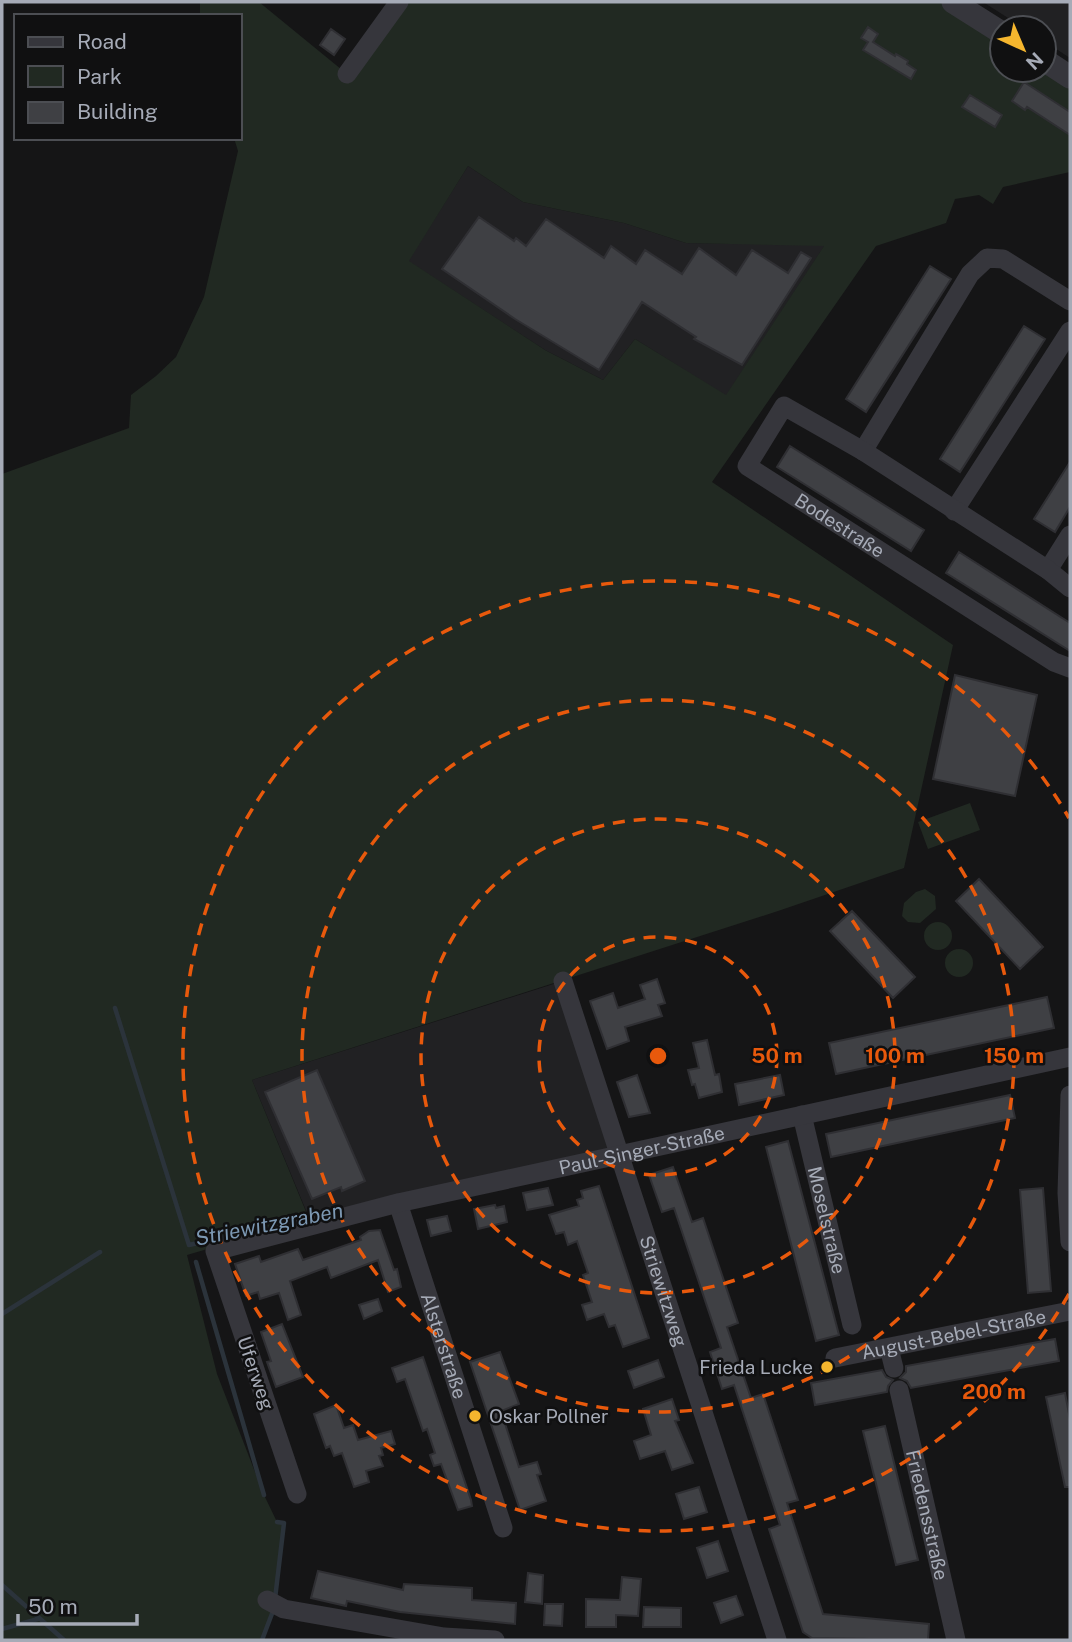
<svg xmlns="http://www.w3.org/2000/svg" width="1072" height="1642" font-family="'Public Sans',sans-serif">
  <rect width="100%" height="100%" fill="#151516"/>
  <path fill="#212123" d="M983,2H1070V58L1044,41V28H1024Z
    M468,166L523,202L624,223L686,243L825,245L726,396L635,339L603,380L545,350L408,261Z
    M563,981L620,1153L312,1225L252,1080Z"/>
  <path fill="#212922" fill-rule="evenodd" d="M200,2H259L347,74L399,2H953L1002,33V70H1044L1070,77V172L1003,187L993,204L979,195L955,199L946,223L876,246L712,482L953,645L904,868L778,911L252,1080L309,1219L187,1255L217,1374L264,1495L277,1522L284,1523L272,1616L262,1640H2V474L129,428L131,395L156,376L176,357L204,297L238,151L234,138H240V16H200ZM468,166L523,202L624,223L686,243L824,246L726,395L635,339L603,380L545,350L409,261Z
    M970,803L980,830L928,849L918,822Z
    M925,889L935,896L936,909L920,923L908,922L902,916L904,903L916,892Z
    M924 936a14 14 0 1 1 28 0a14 14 0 1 1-28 0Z
    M945 963a14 14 0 1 1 28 0a14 14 0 1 1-28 0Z"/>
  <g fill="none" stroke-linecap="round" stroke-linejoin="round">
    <path stroke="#2b333b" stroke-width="4.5" d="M115,1008L189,1245L257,1230
      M196,1262L264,1495
      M2,1314L100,1252
      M2,1585L64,1640
      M275,1599L284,1523L277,1522
      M2,1629L38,1619
      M262,1640L273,1611"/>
  </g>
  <path fill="#3f4044" stroke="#2f2f33" stroke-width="2" d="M868,27L878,34L873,42L895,56L896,54L908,61L907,64L916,70L911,79L863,50L868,42L861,38Z
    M331,29L345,39L334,55L320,45Z
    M1024,82L1070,112V135L1027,107L1025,110L1012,101Z
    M970,95L1002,115L995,127L962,107Z
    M479,217L514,241L516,238L526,246L546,219L604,258L611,246L636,264L645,250L682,274L699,248L736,275L752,250L788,273L801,252L811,258L742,365L694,339L696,337L642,302L599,370L515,319L442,269Z
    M930,266L951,279L866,412L846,399Z
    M1024,326L1045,339L960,472L940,459Z
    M790,446L924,530L911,551L777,467Z
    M1070,462V507L1055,532L1034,519Z
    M959,552L1070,623V651L946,573Z
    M955,675L1037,695L1015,796L933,779Z
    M979,879L1043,947L1020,969L956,901Z
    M852,911L915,977L893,998L830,931Z
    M657,979L665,1003L658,1005L662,1016L625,1027L629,1041L607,1049L590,1001L613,993L618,1008L645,999L640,985Z
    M1047,997L1054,1028L836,1074L829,1043Z
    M707,1040L715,1075L719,1074L722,1092L699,1098L695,1084L692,1085L688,1070L699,1068L693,1043Z
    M317,1070L365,1181L342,1191L341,1187L312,1199L265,1092Z
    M637,1075L650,1113L629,1117L617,1082Z
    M780,1075L784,1095L739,1105L735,1084Z
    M1010,1095L1015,1118L831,1157L826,1134Z
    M788,1141L839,1335L816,1341L766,1147Z
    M673,1167L692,1222L703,1218L738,1323L727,1327L751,1398L763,1394L798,1500L787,1503L823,1614L929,1624L928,1640L812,1638L803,1632L769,1529L780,1525L734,1385L722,1389L710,1352L721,1348L674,1208L662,1212L649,1175Z
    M599,1186L649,1338L623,1347L615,1325L609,1327L604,1314L587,1320L582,1305L592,1302L583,1275L588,1273L577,1241L568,1245L564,1232L556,1234L549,1215L579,1206L577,1200L583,1198L581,1191Z
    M548,1188L553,1205L527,1210L523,1193Z
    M1043,1188L1051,1291L1028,1293L1020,1190Z
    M495,1205L496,1208L504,1206L507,1222L478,1229L474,1209Z
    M447,1216L451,1231L431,1236L427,1220Z
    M380,1230L394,1270L397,1269L401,1287L388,1292L378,1260L331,1278L327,1267L290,1281L301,1315L288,1320L279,1293L260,1299L258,1292L246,1296L235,1264L259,1256L261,1262L298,1249L303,1260L361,1240L360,1237L369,1231Z
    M378,1299L382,1311L364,1319L359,1305Z
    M282,1324L303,1377L276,1387L267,1362L271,1361L261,1332Z
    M1055,1339L1059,1361L911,1388L907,1381L900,1378L906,1372V1366Z
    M500,1352L519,1404L501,1411L519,1467L537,1462L541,1474L537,1475L546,1501L520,1510L470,1362Z
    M423,1357L471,1500L472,1506L458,1510L441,1464L434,1466L430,1455L435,1453L427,1429L423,1431L405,1379L397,1382L392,1368Z
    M658,1360L664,1377L634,1388L628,1371Z
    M882,1370L886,1377L893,1380L888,1386L887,1392L815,1405L811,1383Z
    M1065,1393L1070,1419V1487H1065L1046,1397Z
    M672,1399L679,1420L675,1421L693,1463L672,1470L665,1451L640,1459L634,1441L651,1435L643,1409Z
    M336,1405L344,1428L353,1425L358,1440L391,1431L395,1444L381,1448L383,1455L379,1456L383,1466L366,1471L369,1482L354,1487L342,1453L334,1456L330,1446L326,1448L314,1414Z
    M885,1426L918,1560L896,1565L863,1431Z
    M699,1487L707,1512L684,1519L676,1494Z
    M718,1541L728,1571L707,1578L697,1548Z
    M318,1571L403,1590L404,1584L472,1588V1600L516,1603L515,1624L400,1612L347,1601L346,1606L311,1598Z
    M528,1573L543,1575L542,1604L525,1602Z
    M622,1577L641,1579L638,1616L616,1615V1627H586V1599L620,1600Z
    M736,1596L743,1615L721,1623L714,1603Z
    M545,1604H563L562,1626L544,1625Z
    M644,1607L681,1608V1627H643Z"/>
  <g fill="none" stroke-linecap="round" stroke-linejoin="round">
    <g stroke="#36363c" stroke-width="19">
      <path d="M347,74L399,2"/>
      <path d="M863,451L970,274L987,258L1003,259L1070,301"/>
      <path d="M954,511L1070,331"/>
      <path d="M1048,570L1070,535"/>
      <path id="s1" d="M1070,588L1048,570L863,451L784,406L747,466L1054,662L1070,668"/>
      <path id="s2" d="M563,981L777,1640"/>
      <path d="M1070,1095L1067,1193L1070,1242"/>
      <path id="s3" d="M802,1115L852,1325"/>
      <path id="s4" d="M398,1203L503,1528"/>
      <path d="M889,1348L894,1368"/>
      <path id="s5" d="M835,1358L1070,1311"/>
      <path id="s6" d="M899,1390L956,1640"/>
      <path id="s7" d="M297,1494L215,1251L398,1203L1070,1057"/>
      <path d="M267,1600L284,1609L444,1637L495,1640"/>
    </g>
    <path stroke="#36363c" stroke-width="23" d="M953,2L1002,33
      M1044,60L1070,77"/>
  </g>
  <g fill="none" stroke="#e8590c" stroke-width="3.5" stroke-dasharray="12 9">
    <circle cx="658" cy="1056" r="119"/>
    <circle cx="658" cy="1056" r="237"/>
    <circle cx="658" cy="1056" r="356"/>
    <path d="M1069 1294A475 475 0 1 1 1069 818"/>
  </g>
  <g fill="#f5b62e" stroke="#101011" stroke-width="2.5">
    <circle cx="827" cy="1367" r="7"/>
    <circle cx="475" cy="1416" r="7"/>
  </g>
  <g text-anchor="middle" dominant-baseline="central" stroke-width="5" stroke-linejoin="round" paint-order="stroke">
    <g font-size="19" fill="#a6abb7" stroke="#101011">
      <text stroke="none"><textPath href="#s1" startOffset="520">Bodestraße</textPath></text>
      <text stroke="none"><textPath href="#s7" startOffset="695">Paul-Singer-Straße</textPath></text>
      <text stroke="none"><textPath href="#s3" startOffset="108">Moselstraße</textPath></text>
      <text stroke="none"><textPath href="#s2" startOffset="326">Striewitzweg</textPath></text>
      <text stroke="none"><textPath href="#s5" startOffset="121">August-Bebel-Straße</textPath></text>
      <text stroke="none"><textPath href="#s4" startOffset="150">Alsterstraße</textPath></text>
      <text transform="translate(256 1373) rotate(71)">Uferweg</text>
      <text stroke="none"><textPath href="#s6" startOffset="128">Friedensstraße</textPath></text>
    </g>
    <g font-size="19" fill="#a6abb7" stroke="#101011" text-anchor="end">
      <text x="813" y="1367">Frieda Lucke</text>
      <text x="489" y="1416" text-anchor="start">Oskar Pollner</text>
    </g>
    <g font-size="21" font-style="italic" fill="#7c98b3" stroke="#101011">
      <text transform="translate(269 1224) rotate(-11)">Striewitzgraben</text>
    </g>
  </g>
  <circle cx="658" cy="1056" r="10" fill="#e8590c" stroke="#101011" stroke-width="3.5"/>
  <g font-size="21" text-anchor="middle" font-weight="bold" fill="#e8590c" stroke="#101011" stroke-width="5" stroke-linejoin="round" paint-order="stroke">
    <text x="777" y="1063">50 m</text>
    <text x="895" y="1063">100 m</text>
    <text x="1014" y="1063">150 m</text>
    <text x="994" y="1399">200 m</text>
  </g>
  <rect width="1072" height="1642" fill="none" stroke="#a6abb7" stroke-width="7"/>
  <rect x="14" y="14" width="228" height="126" fill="#101011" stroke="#4c4e53" stroke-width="2"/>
  <rect x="28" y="37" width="35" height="10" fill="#36363c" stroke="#4c4e53" stroke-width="2"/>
  <text x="77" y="49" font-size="21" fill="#a6abb7">Road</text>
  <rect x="28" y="66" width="35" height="21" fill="#212922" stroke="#4c4e53" stroke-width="2"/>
  <text x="77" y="84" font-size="21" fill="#a6abb7">Park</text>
  <rect x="28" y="102" width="35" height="21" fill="#3f4044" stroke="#4c4e53" stroke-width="2"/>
  <text x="77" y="119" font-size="21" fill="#a6abb7">Building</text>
  <g transform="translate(1023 49) rotate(136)"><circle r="33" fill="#101011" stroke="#4c4e53" stroke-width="2"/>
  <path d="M0-5L12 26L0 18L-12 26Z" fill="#f5b62e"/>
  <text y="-10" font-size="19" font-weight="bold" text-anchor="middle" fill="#a6abb7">N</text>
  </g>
  <path d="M18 1614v10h119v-10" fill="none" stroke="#a6abb7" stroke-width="3.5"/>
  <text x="28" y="1614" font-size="21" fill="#a6abb7" stroke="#101011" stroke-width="5" paint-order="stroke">50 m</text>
</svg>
